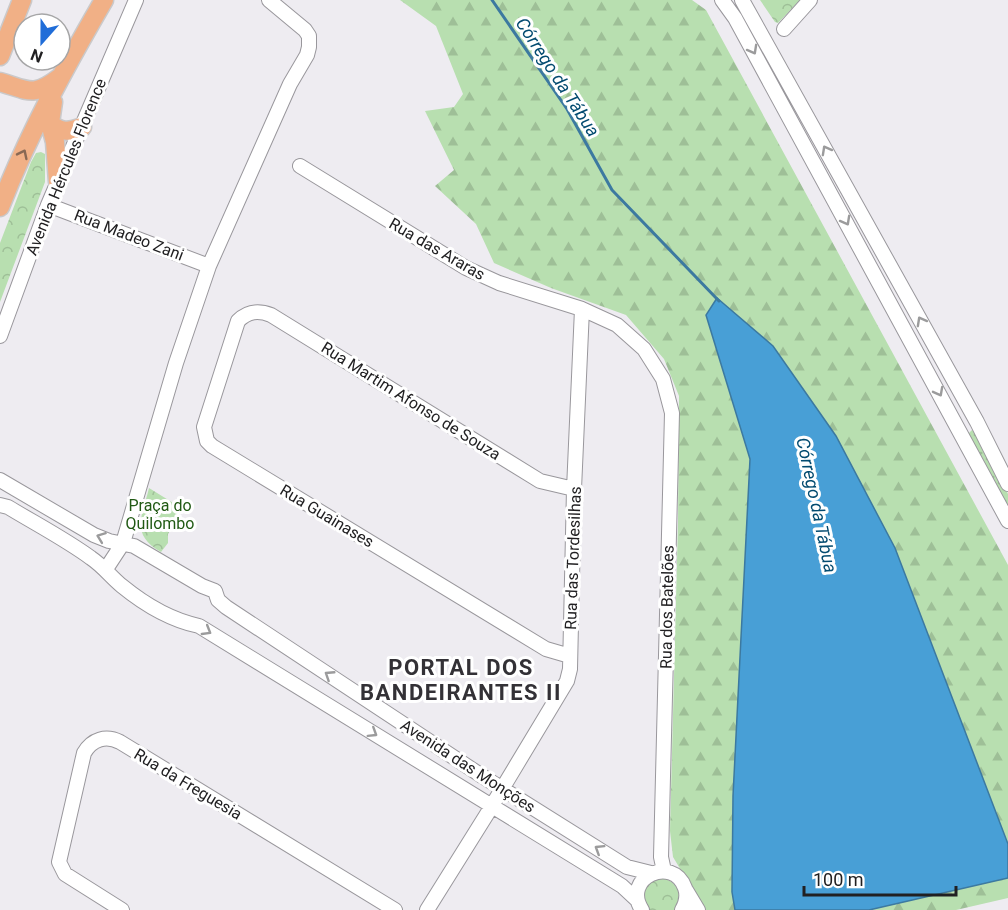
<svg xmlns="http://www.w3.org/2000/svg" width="1008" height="910" font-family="Roboto,sans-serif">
  <defs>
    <pattern id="grass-dots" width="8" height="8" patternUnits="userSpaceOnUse" patternTransform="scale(1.5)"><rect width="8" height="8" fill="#b8dfb0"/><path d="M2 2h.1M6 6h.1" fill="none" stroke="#9ebf97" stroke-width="1.8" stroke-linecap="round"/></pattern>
    <pattern id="forest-firs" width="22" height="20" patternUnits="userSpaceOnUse" patternTransform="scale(1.5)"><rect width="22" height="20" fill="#b8dfb0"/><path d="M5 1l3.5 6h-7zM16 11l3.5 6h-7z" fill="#9ebf97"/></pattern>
    <pattern id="park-crowns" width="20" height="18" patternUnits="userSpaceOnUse" patternTransform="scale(1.5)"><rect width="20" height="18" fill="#b8dfb0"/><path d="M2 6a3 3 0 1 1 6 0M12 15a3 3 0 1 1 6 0" fill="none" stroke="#9ebf97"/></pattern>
  </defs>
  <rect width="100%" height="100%" fill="#eeecf1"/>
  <path fill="url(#grass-dots)" d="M972,430L977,434L1008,494V511L967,435Z"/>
  <path fill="url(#forest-firs)" d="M400,0H692L706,10L1008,565V844L895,548L706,315L750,459L732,892L735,910H705L673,857L670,831L678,522L679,396L664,359L626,315L551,288L494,263L476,224L435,186L454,170L425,111L454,107L463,94L436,26Z
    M1008,878V898L956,910H861Z"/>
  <path fill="url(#park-crowns)" d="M760,0H800L778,23L775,22Z
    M41,152L45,154V182L0,302V243L31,162L36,153Z
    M149,488L183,509L168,534V543L161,552C130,534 142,517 149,488Z
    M661,878C679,881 683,895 675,910H648L643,893L650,882Z"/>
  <path fill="#489fd6" stroke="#3c79a0" stroke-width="1.5" d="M717,298L773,346L836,436L895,548L1008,844V878L869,910H735L732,892L733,796L750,459L706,315Z"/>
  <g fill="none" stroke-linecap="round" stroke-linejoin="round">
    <path stroke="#3c79a0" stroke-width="3" d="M492,0L567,109L612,190L719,301"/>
    <defs>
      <path id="minor" d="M722,0L735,18L1008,521
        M742,0L977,422L1008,484
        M784,29L810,0
        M300,166L466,268L499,283L582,309L617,325L644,349L663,379L672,413L661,857L664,871
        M48,205L209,266
        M0,336L48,205L136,0
        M0,480L94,535L109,541L134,546L202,586L215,591L218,600L226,607L482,776L627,867L651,873
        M0,505L8,507C36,524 65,539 91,558C103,566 111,577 122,586C144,604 171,620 199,626L622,886L637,900
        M106,569L123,543L176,363L209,266L290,84L307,55L309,47V36L305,30L269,0
        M570,656L546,649L212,446L207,441L204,427L238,321C248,311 258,310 271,315L540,481L574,489
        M686,890L698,910
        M122,910L65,874L59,862L84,753C92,739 106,735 120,742L395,910
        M427,910L487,814L567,681L570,669L574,489L582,309
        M642,910C621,878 673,854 685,888C688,896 686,903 682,910"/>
      <path id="major" d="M0,56L22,0
        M0,82C28,90 33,98 59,78
        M53,102L50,123C60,133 69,132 82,127
        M50,123L55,142L58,182
        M0,207C28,135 65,67 104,0"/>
    </defs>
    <use href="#minor" stroke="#99979c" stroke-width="16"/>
    <use href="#major" stroke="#cac9ca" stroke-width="21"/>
    <use href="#minor" stroke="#fff" stroke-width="14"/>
    <use href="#major" stroke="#f1b086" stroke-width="18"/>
  </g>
  <defs><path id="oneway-chevron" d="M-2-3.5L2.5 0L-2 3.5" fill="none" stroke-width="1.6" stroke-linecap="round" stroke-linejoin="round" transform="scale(1.5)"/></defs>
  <g stroke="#9b9b9c">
    <use href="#oneway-chevron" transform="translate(753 50) rotate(61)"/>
    <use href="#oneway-chevron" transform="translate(826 150) rotate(-119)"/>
    <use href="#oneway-chevron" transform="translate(846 221) rotate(61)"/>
    <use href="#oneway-chevron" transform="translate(921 321) rotate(-119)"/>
    <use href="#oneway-chevron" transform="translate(939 392) rotate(62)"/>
    <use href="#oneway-chevron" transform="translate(101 537) rotate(-159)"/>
    <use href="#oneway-chevron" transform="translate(207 631) rotate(31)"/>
    <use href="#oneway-chevron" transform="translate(329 675) rotate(-147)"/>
    <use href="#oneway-chevron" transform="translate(373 733) rotate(32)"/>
    <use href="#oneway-chevron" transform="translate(599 849) rotate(-148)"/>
  </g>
  <use stroke="#896854" href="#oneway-chevron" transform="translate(23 154) rotate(-64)"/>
  <g text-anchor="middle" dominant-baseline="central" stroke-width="6" stroke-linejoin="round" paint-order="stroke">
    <g font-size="16" fill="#212022" stroke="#fff">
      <text transform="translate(66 167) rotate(-68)">Avenida Hércules Florence</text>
      <text transform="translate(129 235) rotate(21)">Rua Madeo Zani</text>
      <text transform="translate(437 249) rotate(30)">Rua das Araras</text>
      <text transform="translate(411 401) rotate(32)">Rua Martim Afonso de Souza</text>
      <text transform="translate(327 516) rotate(31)">Rua Guainases</text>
      <text transform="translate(573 558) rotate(-88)">Rua das Tordesilhas</text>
      <text transform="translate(667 607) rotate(-89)">Rua dos Batelões</text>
      <text transform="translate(468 766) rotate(33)">Avenida das Monções</text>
      <text transform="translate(188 784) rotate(31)">Rua da Freguesia</text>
    </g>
    <g font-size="16" fill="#215a14" stroke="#fff">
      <text x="160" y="505">Praça do<tspan x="160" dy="18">Quilombo</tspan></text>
    </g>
    <g font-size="18" font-style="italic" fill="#034b70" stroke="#fff">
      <text transform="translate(558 77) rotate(57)">Córrego da Tábua</text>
      <text transform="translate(817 505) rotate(78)">Córrego da Tábua</text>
    </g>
    <g font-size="22" font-weight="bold" letter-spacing="1.5" fill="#333136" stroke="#fff">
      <text x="461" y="667">PORTAL DOS<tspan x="461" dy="25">BANDEIRANTES II</tspan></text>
    </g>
  </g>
  <g transform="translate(42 42) rotate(201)"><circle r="28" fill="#ffffff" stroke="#a6a6a7" stroke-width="1.5"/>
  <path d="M0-4.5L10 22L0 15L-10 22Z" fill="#206dd8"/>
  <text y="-9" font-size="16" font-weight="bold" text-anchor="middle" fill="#212022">N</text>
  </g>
  <path d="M804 886v9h152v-9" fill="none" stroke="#212022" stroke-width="3"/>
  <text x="813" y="886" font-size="18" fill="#212022" stroke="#ffffff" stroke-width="4.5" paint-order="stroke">100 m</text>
</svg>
